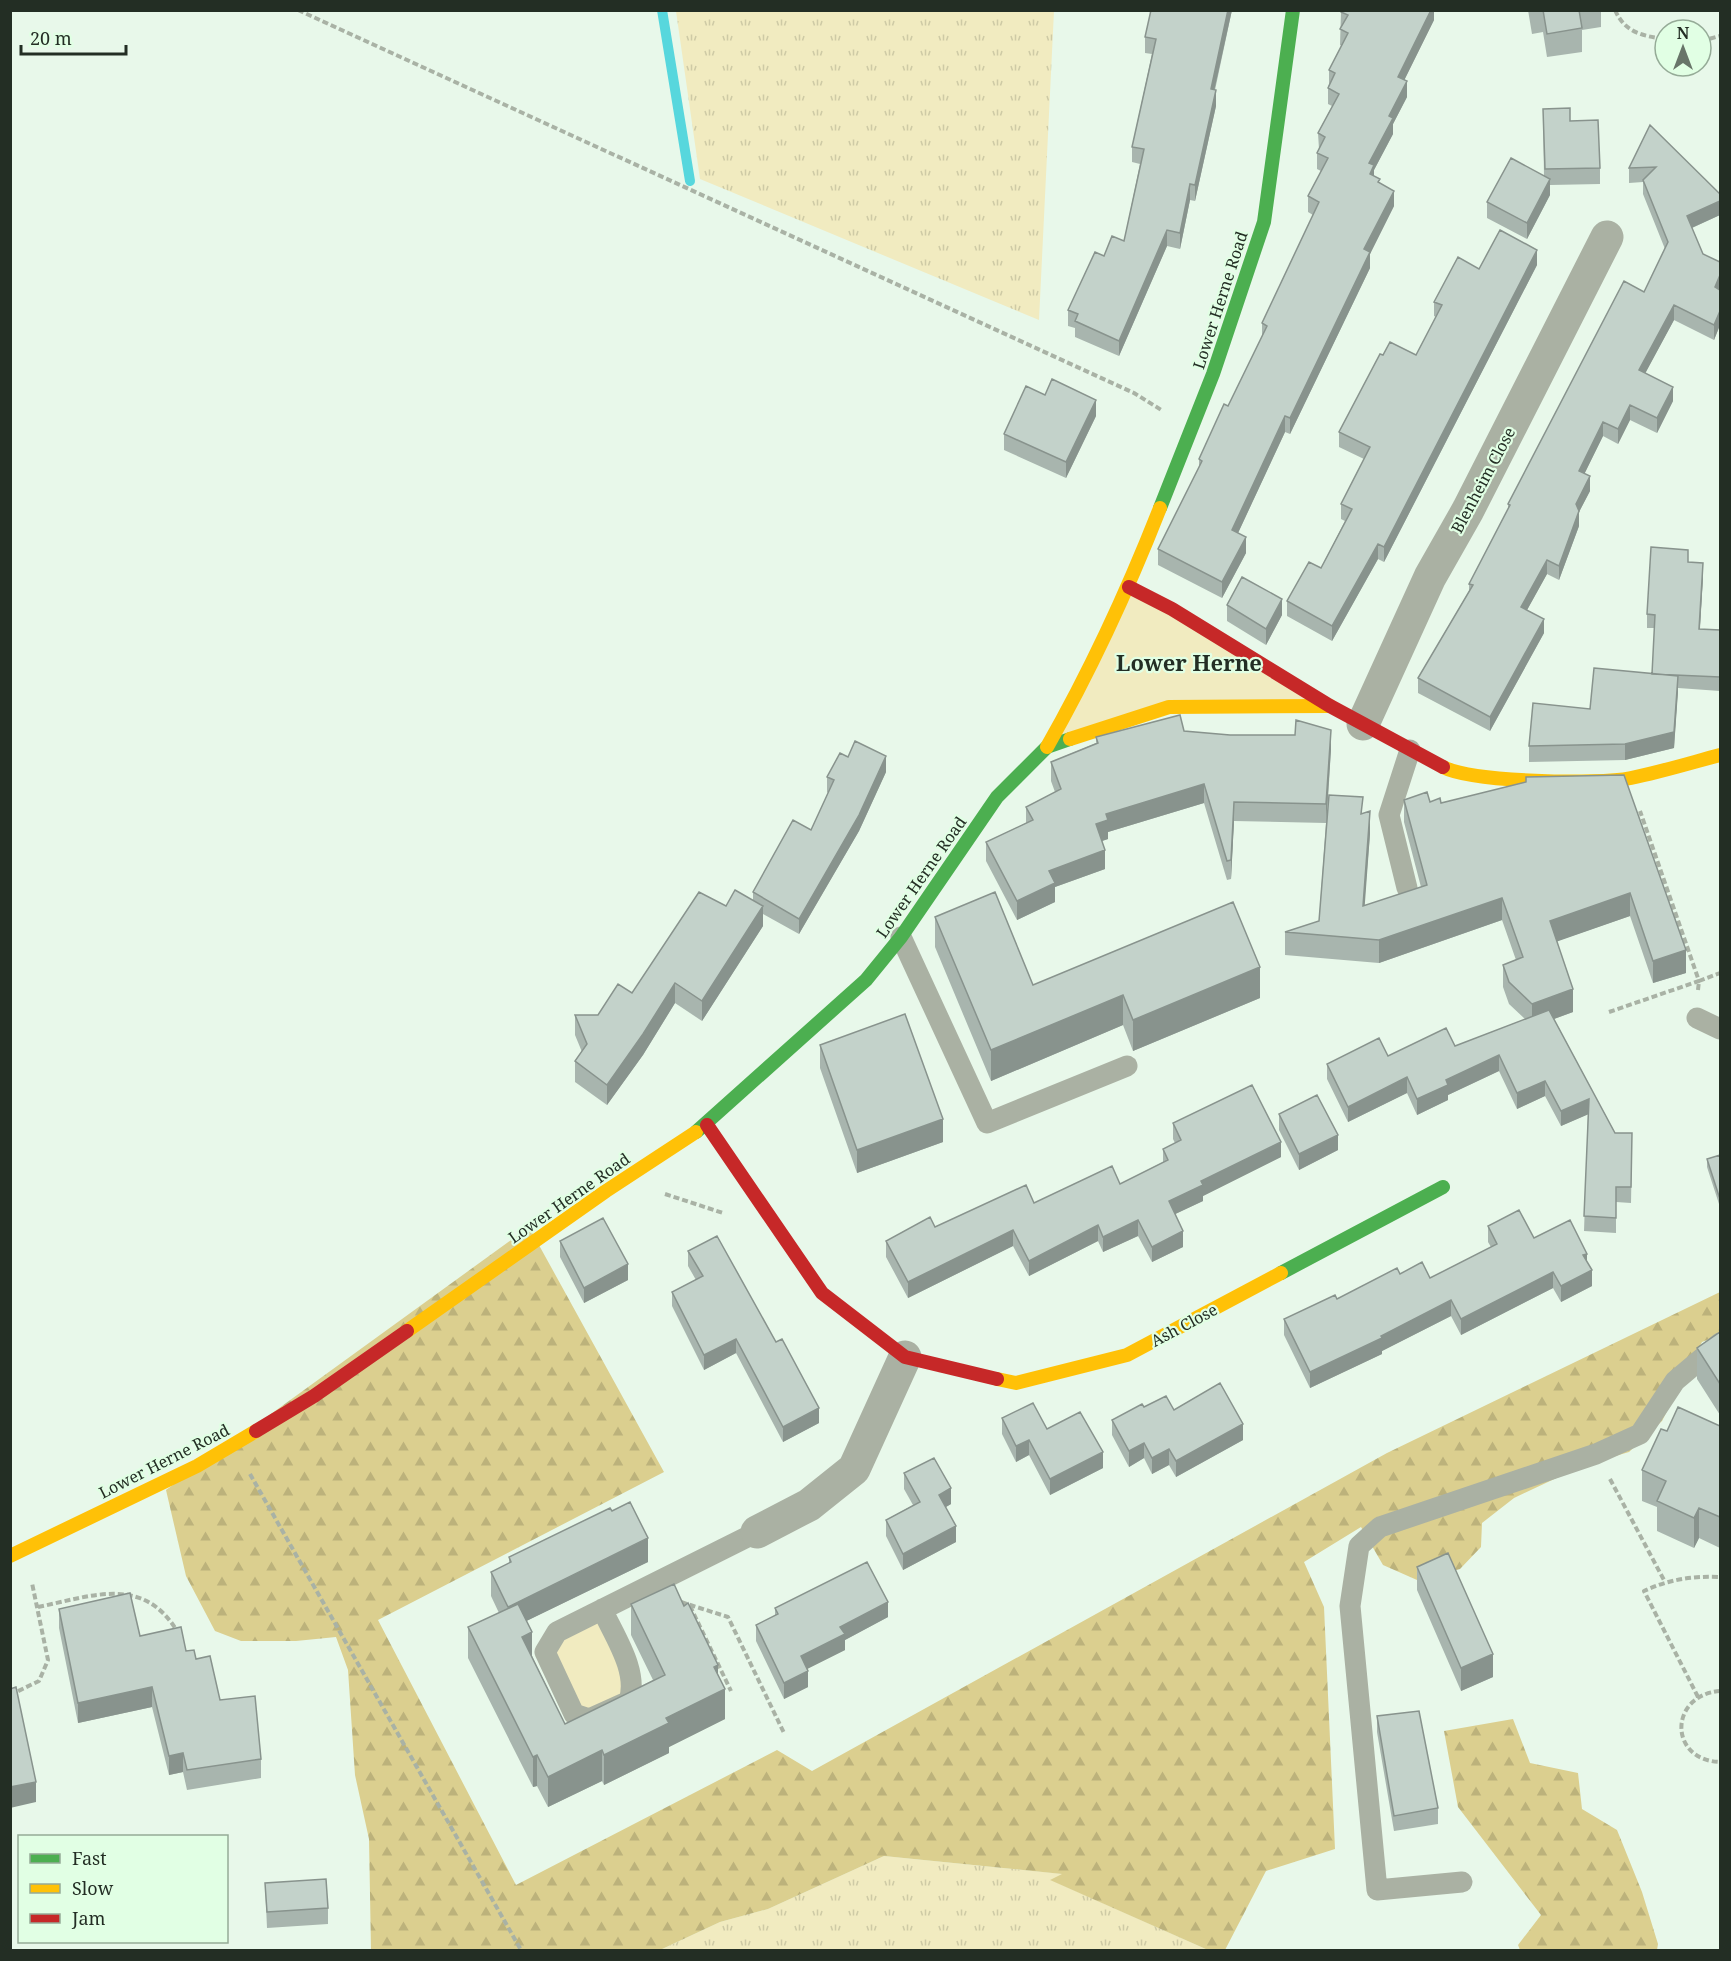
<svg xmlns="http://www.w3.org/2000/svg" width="1731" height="1961" font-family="'Noto Serif',serif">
  <defs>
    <pattern id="grass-tufts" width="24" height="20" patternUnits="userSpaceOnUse" patternTransform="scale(1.5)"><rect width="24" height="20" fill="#f1ebc0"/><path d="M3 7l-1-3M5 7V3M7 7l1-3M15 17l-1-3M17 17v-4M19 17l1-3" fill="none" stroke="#cecaa5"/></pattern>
    <pattern id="forest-firs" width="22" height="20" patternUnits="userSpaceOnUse" patternTransform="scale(1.5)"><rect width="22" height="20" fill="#dbcf8f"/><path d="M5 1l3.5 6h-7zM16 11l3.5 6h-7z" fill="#bcb27b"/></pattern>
  </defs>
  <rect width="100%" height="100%" fill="#e8f8ea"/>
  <path fill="url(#grass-tufts)" d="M676,11H1054L1039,320L700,179Z
    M884,1856L1064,1874L1051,1880L1208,1950H660L720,1922L768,1909Z"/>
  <path fill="url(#forest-firs)" d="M529,1227L664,1472L378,1620L516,1885L777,1750L812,1771L1387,1453L1720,1292V1335L1702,1342L1662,1421L1629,1452L1582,1466L1514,1498L1482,1523L1481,1547L1460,1569L1417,1580L1383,1565L1361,1527L1304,1562L1324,1607L1335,1849L1266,1871L1225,1950H1208L1050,1880L1062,1874L884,1856L768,1909L720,1922L660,1950H371L369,1839L355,1775L348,1670L336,1637L296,1641H241L215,1631L186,1576L166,1490Z
    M1513,1719L1530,1763L1578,1773L1582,1809L1617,1830L1642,1892L1658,1944L1657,1950H1520L1518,1945L1541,1915L1458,1807L1444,1731Z"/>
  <path fill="#f1ebc0" d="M1129,587L1330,706L1169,707L1047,747Z
    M602,1609L633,1688L589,1719L545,1652Z"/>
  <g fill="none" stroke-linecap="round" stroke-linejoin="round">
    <path stroke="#57d7dd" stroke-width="10" d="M662,10L690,181"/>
    <path stroke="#a9b2a5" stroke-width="4" stroke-dasharray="6 3" stroke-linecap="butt" d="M298,10L1134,393L1163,411
      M1615,10C1625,33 1643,36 1665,39
      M1701,41L1720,36
      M1698,990L1699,981L1720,973
      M1609,1012L1699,981L1640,811
      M665,1194L723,1213
      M250,1474L521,1950
      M1610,1479L1665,1582
      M681,1602L728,1617L784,1733
      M690,1606L731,1691
      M38,1607C92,1596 143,1575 177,1631
      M1720,1691C1669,1695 1668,1760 1720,1762
      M10,1695L39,1681L48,1660L32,1583
      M1698,1697L1644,1591C1670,1579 1693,1576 1720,1577"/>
    <path stroke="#aab1a3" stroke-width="21" d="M1407,888L1389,815L1410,750
      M901,937L987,1123L1127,1066
      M1697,1018L1720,1029
      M602,1609C614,1636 639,1671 629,1701L589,1719L574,1714L545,1652L557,1632L757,1532
      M1462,1882L1377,1890L1350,1606L1359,1546L1380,1527L1596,1454L1640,1434L1675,1381L1720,1343"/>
    <path stroke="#aab1a3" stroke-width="33" d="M1363,724L1430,577L1468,510L1607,237
      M757,1532L809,1505L854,1469L905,1357"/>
    <path stroke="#4caf50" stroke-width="14" d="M1160,508L1213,374L1264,222L1293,10
      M696,1132L866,980L901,937L997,797L1047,747L1070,739
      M1281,1273L1443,1187"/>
    <path stroke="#ffc107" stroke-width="14" d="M1070,739L1169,707L1330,706
      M1047,747C1092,668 1127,592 1160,508
      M1443,767C1472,782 1597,785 1631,778C1661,772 1690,763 1720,755
      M407,1331L606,1191L696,1132
      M997,1379L1016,1383L1127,1355L1281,1273
      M10,1556L197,1466L256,1431"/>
    <path stroke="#c62828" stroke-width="14" d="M1129,587L1172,609L1330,706L1443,767
      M707,1125L822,1293L905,1357L997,1379
      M256,1431L314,1396L407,1331"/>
  </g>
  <path fill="#a8b5ae" d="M1232,10L1215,90L1216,106L1210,133L1195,201L1190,200L1180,249L1167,246L1119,356L1075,337V328L1068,326V310L1104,256L1124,241L1140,164L1132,162V147L1152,54L1145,53V37Z
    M1434,10V20L1404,80L1407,97L1393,124V134L1374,170V176L1394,206L1370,254V268L1290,434L1285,432L1238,533L1246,553L1222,598L1158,565V549L1199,467V459L1228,406L1262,337V323L1313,215L1308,212V196L1321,171L1317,169V153L1319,149L1318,133L1332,106L1328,104V88L1329,84V70L1342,46L1340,45L1341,12Z
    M1528,10H1601V27L1582,30V52L1547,57L1543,32L1532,34Z
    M1543,109L1570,121L1600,168V184L1550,185V195L1527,239L1487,218V202L1544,177Z
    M1650,125L1720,215L1692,228L1703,254L1720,290V325L1714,340L1674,320L1645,373L1673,401L1657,433L1630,420L1618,444L1603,436L1584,474L1590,491L1579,512V526L1559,580L1547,574L1527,610L1544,633L1490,731L1418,693V678L1469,591V584L1508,510V504L1644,292L1665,249L1643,194V182L1629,183V168Z
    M1537,265L1384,562L1378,559L1332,641L1287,616V601L1321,568L1345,521L1341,519V504L1364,459L1339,447V432L1383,355H1416L1436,317L1434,316V302L1479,269Z
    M1096,416L1066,478L1004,450V434Z
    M1688,563L1703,577L1700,629L1720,630V691L1678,688L1674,748L1625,760L1529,762V746L1590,709L1652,674L1655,628H1647V614Z
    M1227,605L1282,615L1266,645L1227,621Z
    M1184,731L1331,749L1327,817L1363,814L1370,834L1364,906L1421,887L1404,822V800L1441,803L1624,775L1686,973L1653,983L1630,916L1557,941L1573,1012L1554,1019L1615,1133L1632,1149L1631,1203L1616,1202V1233L1584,1231L1588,1114L1561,1126L1545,1096L1517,1109L1499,1071L1448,1095V1100L1417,1115L1407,1093L1348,1122L1327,1079V1064L1455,1046L1525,1019L1509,1004L1503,987V965L1516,960L1502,920L1379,963L1285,955V932L1319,921L1326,823L1234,821L1231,879L1227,880L1204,803L1108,832V839L1102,841L1105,869L1055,887V902L1017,920L986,861V842L1026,823V807L1055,792L1051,781V762L1096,743V737Z
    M848,757L886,772L859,831L799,934L763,914V926L702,1021L675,1003L643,1055L607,1105L575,1082V1061L582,1052L575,1035V1015H598L632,993L726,906L753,900V892L811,830L828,793L827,792V777Z
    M935,917L1033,985L1260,998L1133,1051L1123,1025L991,1081L935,947Z
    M820,1045L943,1142L857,1173L820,1068Z
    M1279,1114L1338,1150L1299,1170L1279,1130Z
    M1173,1123L1281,1157L1203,1196V1201L1175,1214L1183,1247L1152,1262L1138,1236L1103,1252L1098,1241L1029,1276L1013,1246L908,1298L886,1257V1241L935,1227L1034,1203L1120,1184L1163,1162V1149L1175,1143L1173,1139Z
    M1720,1155V1203L1719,1204L1707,1167V1159Z
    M1488,1226L1534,1238L1587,1262L1592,1286L1561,1302L1553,1288L1461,1335L1451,1316L1382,1351V1354L1310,1388L1284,1335V1319L1400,1274L1430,1278L1491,1247L1488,1242Z
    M560,1241L628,1280L584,1303L560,1257Z
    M688,1251L819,1423L783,1442L736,1353L704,1370L672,1306V1292L696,1280L688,1266Z
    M1720,1332V1415L1697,1379V1348Z
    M1144,1407L1174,1410L1243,1440L1176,1477L1169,1465L1152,1474L1144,1458L1129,1467L1112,1435V1420Z
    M1002,1418L1103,1468L1050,1495L1029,1455L1016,1462L1002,1434Z
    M1720,1426V1548L1699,1538L1694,1548L1657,1531V1507L1642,1501V1470L1667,1431Z
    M904,1473L951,1504L946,1507L956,1542L903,1570L886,1536V1520L913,1505L904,1489Z
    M612,1511L648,1562L526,1621L532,1656L565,1724L653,1680L631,1635V1604L718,1675L725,1719L669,1747V1753L604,1785L602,1781L548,1807L537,1786L533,1787L468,1658V1627L499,1613L491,1596V1572L509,1563V1557Z
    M1417,1567L1493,1677L1461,1691L1417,1590Z
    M775,1608L888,1617L845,1640V1650L807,1669L808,1687L784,1699L756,1641V1625L775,1616Z
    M59,1609L140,1636L196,1659L220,1700L261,1759V1778L187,1790L183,1772L169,1775L152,1707L78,1723L59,1628Z
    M1377,1716L1438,1808V1824L1394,1831L1377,1732Z
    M265,1883L328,1908V1924L267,1928Z"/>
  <path fill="#88938d" d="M1228,10H1232L1211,105V89Z
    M1431,10H1434V20L1398,93V77Z
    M1407,81V97L1393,124V134L1374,170V181L1370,189L1369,163L1389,116Z
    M1216,90V106L1195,201V185Z
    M1550,179V195L1527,239V223Z
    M1190,184V200L1180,249V233Z
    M1394,191V206L1370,254V268L1290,434V418L1364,249Z
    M1720,201V215L1687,230V216Z
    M1167,230V246L1119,356V341Z
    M1537,250V265L1384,562V547Z
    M1720,275V289L1715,302V287Z
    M1674,305V320L1639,385V370Z
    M1720,311V325L1714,340V325Z
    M1673,387V401L1657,433V418Z
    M1096,400V416L1066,478V462Z
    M1630,405V420L1618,444V429Z
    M1285,416V432L1232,546V530Z
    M1603,422V436L1579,485V471Z
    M1590,476V491L1579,512V526L1559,580V566L1576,504Z
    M1246,537V553L1222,598V582Z
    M1378,544V559L1332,641V626Z
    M1547,560V574L1521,621V607Z
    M1703,563V577L1699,642V629Z
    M1282,599V615L1266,645V629Z
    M1544,619V633L1490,731V717Z
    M1678,676V692L1674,748L1625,760V744Z
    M1331,730V749L1326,823V804Z
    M886,756V772L859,831L799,934V919Z
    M1204,784V803L1108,832V839L1096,843V824L1106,814Z
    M1234,802V821L1231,879V860Z
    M1370,811V834L1363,929V906Z
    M1105,850V869L1055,887V902L1017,920V901L1049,871Z
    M1630,893V916L1550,944V921Z
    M1502,898V920L1379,963V940Z
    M763,906V926L702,1021V1001Z
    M1686,950V973L1653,983V961Z
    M1260,967V998L1133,1051V1020Z
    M675,983V1003L643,1055L607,1105V1085Z
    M1573,989V1012L1532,1027V1004Z
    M1123,995V1025L991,1081V1050Z
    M1499,1055V1071L1448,1095V1100L1417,1115V1099L1446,1080Z
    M1407,1077V1093L1348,1122V1107Z
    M1545,1081V1096L1517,1109V1093Z
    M1589,1099V1114L1561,1126V1111Z
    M943,1119V1142L857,1173V1150Z
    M1338,1135V1150L1299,1170V1154Z
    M1281,1142V1157L1203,1196V1201L1169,1217V1201L1201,1181Z
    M1720,1195V1203L1719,1204V1196Z
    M1138,1220V1236L1103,1252V1237Z
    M1098,1225V1241L1029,1276V1261Z
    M1013,1230V1246L908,1298V1282Z
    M1183,1231V1247L1152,1262V1247Z
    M1587,1254V1269L1583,1255Z
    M628,1264V1280L584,1303V1288Z
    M1592,1270V1286L1561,1302V1286Z
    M1553,1272V1288L1461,1335V1319Z
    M1451,1300V1316L1382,1351V1354L1310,1388V1372Z
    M736,1339V1353L704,1370V1355Z
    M819,1408V1423L783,1442V1427Z
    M1243,1424V1440L1176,1477V1461Z
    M1029,1440V1455L1016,1462V1446Z
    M1144,1443V1458L1129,1467V1451Z
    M1169,1449V1465L1152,1474V1458Z
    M1103,1452V1468L1050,1495V1479Z
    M951,1488V1504L939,1511V1495Z
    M1699,1508V1538L1694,1548V1518Z
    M956,1526V1542L903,1570V1554Z
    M648,1538V1562L508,1630V1607Z
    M888,1602V1617L845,1640V1650L801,1672V1656L840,1627Z
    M532,1632V1663L522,1637Z
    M1493,1654V1677L1461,1691V1668Z
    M718,1665V1692L725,1689V1719L669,1747V1753L604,1785V1755L714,1667Z
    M808,1671V1687L784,1699V1683Z
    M152,1687V1707L78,1723V1703Z
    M602,1750V1781L548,1807V1777Z
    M183,1753V1772L169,1775V1756Z
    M537,1755V1786L533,1787V1757Z
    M36,1782V1802L10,1808V1787Z"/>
  <path fill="#c3d2ca" stroke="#88938d" stroke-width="1.5" d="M1151,10H1228L1211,89L1216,90L1210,117L1195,185L1190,184L1180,233L1167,230L1119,341L1075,321L1078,314L1068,310L1095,252L1104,256L1112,236L1124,241L1144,149L1132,147L1156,39L1145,37Z
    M1341,10H1431L1398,77L1407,81L1389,116L1393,118L1369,163L1374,165L1370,174L1380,179L1378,182L1394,191L1364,249L1370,252L1290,418L1285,416L1232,530L1246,537L1222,582L1158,549L1202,461L1199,459L1224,404L1228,406L1267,326L1262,323L1319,202L1308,196L1328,158L1317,153L1325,137L1318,133L1339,94L1328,88L1335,73L1329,70L1348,33L1340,29L1348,15L1341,12Z
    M1543,10H1579L1582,28L1547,34Z
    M1570,108V121L1598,120L1600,168L1545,169L1543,109Z
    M1650,125L1720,194V201L1687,216L1703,254L1720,262V275L1715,287L1720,290V311L1714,325L1674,305L1639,370L1673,387L1657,418L1630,405L1618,429L1603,422L1579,471L1590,476L1576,504L1579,511L1559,566L1547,560L1521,607L1544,619L1490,717L1418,678L1473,585L1469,584L1510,505L1508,504L1624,281L1644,292L1668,242L1643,180L1656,167L1629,168Z
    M1511,158L1550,179L1527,223L1487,202Z
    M1500,230L1537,250L1384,547L1378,544L1332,626L1287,601L1309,562L1321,568L1352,509L1341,504L1370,447L1339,432L1380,354L1383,355L1390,342L1416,355L1442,305L1434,302L1458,257L1479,269Z
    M1052,379L1096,400L1066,462L1004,434L1026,386L1045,395Z
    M1651,547L1688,550V562L1703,563L1699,629L1720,630V677L1652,674L1655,615L1647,614Z
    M1242,577L1282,599L1266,629L1227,605Z
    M1594,668L1678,676L1674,732L1625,744L1529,746L1533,703L1590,709Z
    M1180,715L1184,731L1230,735H1295L1296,720L1331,730L1326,804L1234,802L1231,860L1227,861L1204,784L1106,814L1108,820L1096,824L1105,850L1049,871L1055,883L1017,901L986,842L1033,820L1026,807L1061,789L1051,762L1098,743L1096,737Z
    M855,741L886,756L859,815L799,919L753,892L793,820L811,830L834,780L827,777L840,753L848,757Z
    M1624,775L1686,950L1653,961L1630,893L1550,921L1573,989L1532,1004L1509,982L1503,965L1523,957L1502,898L1379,940L1285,932L1319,921L1329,795L1363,797L1361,814L1370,811L1363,906L1427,885L1404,800L1427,792L1430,802L1440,798L1441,803L1526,782V777Z
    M735,890L763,906L702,1001L675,983L643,1034L607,1085L575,1061L587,1044L575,1015H598L618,984L632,993L699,892L726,906Z
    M995,892L1033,985L1233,902L1260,967L1133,1020L1123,995L991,1050L935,917Z
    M1549,1010L1615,1133H1632L1631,1187H1616V1218L1584,1216L1589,1099L1561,1111L1545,1081L1517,1093L1499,1055L1446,1080L1448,1085L1417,1099L1407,1077L1348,1107L1327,1064L1379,1038L1388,1056L1446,1028L1455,1046Z
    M905,1014L943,1119L857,1150L820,1045Z
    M1252,1085L1281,1142L1201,1181L1203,1185L1169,1201L1183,1231L1152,1247L1138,1220L1103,1237L1098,1225L1029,1261L1013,1230L908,1282L886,1241L930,1217L935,1227L1026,1185L1034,1203L1112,1166L1120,1184L1168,1160L1163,1149L1181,1140L1173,1123Z
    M1317,1095L1338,1135L1299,1154L1279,1114Z
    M1720,1155V1195L1719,1196L1707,1159Z
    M1519,1210L1534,1238L1570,1220L1587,1254L1583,1255L1592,1270L1561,1286L1553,1272L1461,1319L1451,1300L1381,1336L1382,1338L1310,1372L1284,1319L1335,1295L1337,1299L1397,1268L1400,1274L1422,1262L1430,1278L1497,1244L1488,1226Z
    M603,1218L628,1264L584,1288L560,1241Z
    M717,1236L776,1342L782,1339L819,1408L783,1427L736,1339L704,1355L672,1292L703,1276L688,1251Z
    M1720,1332V1384L1697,1348Z
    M1220,1383L1243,1424L1176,1461L1169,1449L1152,1458L1144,1443L1129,1451L1112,1420L1142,1404L1144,1407L1166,1396L1174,1410Z
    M1033,1403L1047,1429L1080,1412L1103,1452L1050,1479L1029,1440L1016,1446L1002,1418Z
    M1678,1407L1720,1426V1517L1699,1508L1694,1518L1657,1501L1666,1481L1642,1470L1661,1429L1667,1431Z
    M934,1458L951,1488L939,1495L956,1526L903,1554L886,1520L920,1502L904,1473Z
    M630,1502L648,1538L508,1607L491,1572L511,1562L509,1557L610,1508L612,1511Z
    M1448,1553L1493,1654L1461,1668L1417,1567Z
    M867,1562L888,1602L840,1627L845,1634L801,1656L808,1671L784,1683L756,1625L778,1614L775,1608Z
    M674,1584L684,1606L688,1603L718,1665L714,1667L725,1689L666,1718L669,1723L604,1755L602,1750L548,1777L537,1755L533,1757L468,1627L518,1604L532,1632L522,1637L565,1724L665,1675L631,1604Z
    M130,1593L140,1636L181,1627L186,1651L194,1650L196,1659L210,1656L220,1700L255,1696L261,1759L187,1770L183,1753L169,1756L152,1687L78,1703L59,1609Z
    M16,1687L36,1782L10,1787V1689Z
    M1419,1711L1438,1808L1394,1816L1377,1716Z
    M326,1879L328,1908L267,1912L265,1883Z"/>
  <g text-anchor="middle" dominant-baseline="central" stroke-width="4.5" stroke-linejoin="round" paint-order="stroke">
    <g font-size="16" fill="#232e24" stroke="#e1ffe4">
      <text transform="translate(1220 300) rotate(-72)">Lower Herne Road</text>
      <text transform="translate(1483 480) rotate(-62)">Blenheim Close</text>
      <text transform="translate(921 877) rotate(-55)">Lower Herne Road</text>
      <text transform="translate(569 1198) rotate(-35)">Lower Herne Road</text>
      <text transform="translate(1184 1325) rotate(-28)">Ash Close</text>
      <text transform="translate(164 1461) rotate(-27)">Lower Herne Road</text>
    </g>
    <g font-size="22" font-weight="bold" fill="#232e24" stroke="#e1ffe4">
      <text x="1189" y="662">Lower Herne</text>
    </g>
  </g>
  <rect width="1731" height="1961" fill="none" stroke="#232e24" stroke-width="24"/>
  <rect x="18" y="1835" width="210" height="108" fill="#e1ffe4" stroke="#95ab97" stroke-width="1.5"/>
  <rect x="30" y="1854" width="30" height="9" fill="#4caf50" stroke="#95ab97" stroke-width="1.5"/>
  <text x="72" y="1865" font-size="18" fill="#232e24">Fast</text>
  <rect x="30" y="1884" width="30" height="9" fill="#ffc107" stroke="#95ab97" stroke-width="1.5"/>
  <text x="72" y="1895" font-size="18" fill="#232e24">Slow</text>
  <rect x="30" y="1914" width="30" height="9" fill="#c62828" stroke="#95ab97" stroke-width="1.5"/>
  <text x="72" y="1925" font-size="18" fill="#232e24">Jam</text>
  <g transform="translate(1683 48)"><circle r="28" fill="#e1ffe4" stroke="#95ab97" stroke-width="1.5"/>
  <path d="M0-4.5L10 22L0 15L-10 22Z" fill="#687569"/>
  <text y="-9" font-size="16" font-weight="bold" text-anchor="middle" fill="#232e24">N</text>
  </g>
  <path d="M21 45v9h105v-9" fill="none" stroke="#232e24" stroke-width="3"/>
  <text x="30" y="45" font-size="18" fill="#232e24" stroke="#e1ffe4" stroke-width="4.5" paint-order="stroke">20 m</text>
</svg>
